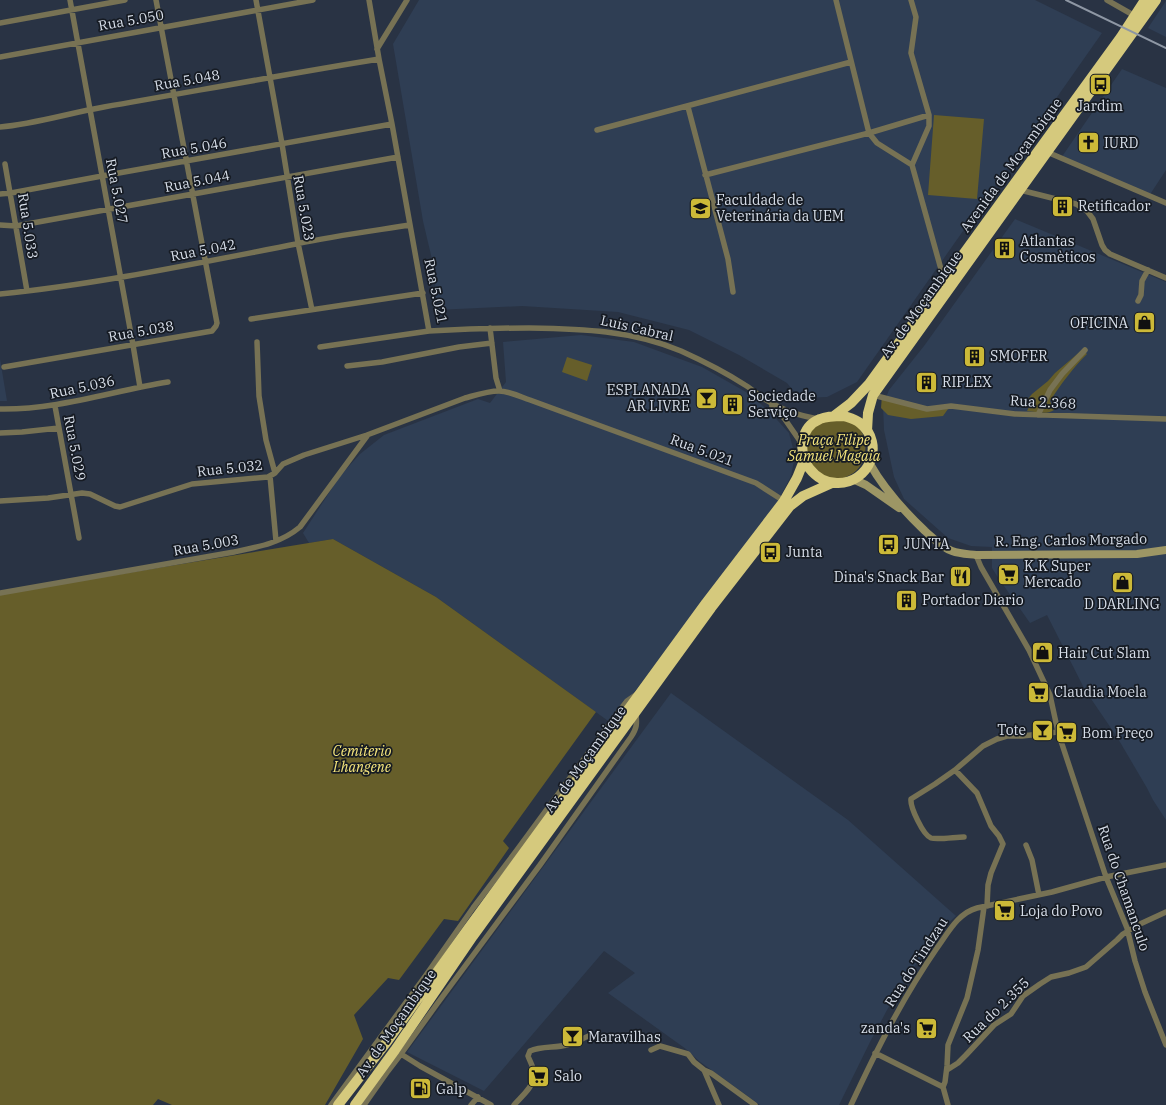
<svg xmlns="http://www.w3.org/2000/svg" width="1166" height="1105" font-family="'IBM Plex Serif',serif">
  <rect width="100%" height="100%" fill="#293344"/>
  <path fill="#2f3e54" d="M419,0H1035L1102,33L857,382L827,397L799,398L787,383L739,355L689,330L618,312L522,306L436,310L435,272L423,221L393,44Z
    M1166,1V37L1148,28Z
    M1122,69L1166,88V170L1149,196L1061,158Z
    M1015,219L1166,282V820L1153,800L1147,788L1117,737L1085,690L1047,615L1030,623L997,576L992,568V547L971,546L948,538L904,499L894,477L884,430L883,405L889,390L924,346Z
    M581,335L634,342L702,367L746,392L769,411L789,433L795,456L791,476L777,503L611,723L436,597L333,539L309,543L303,533L340,476L360,454L384,435L478,399L490,403L506,382L503,342Z
    M0,359L7,401H0Z
    M671,693L848,820L956,916L945,926L921,957L904,982L887,1010L870,1042L839,1105H760L699,1061L686,1049L608,993L635,973L604,951L484,1091L407,1052Z"/>
  <path fill="#665e2a" d="M934,115L984,119L977,199L928,195Z
    M1082,350L1087,354C1073,368 1061,384 1050,401L1054,410C1047,415 1036,412 1027,411L1031,403L1027,400L1032,394L1048,381L1055,373Z
    M567,357L592,365L587,381L562,372Z
    M882,395L927,410L948,409L943,416L911,419L888,415L881,408Z
    M851,420C854,423 859,427 861,431C870,445 865,468 850,475C845,477 840,481 835,480C827,478 819,473 811,471L802,451L816,421Z
    M333,539L436,597L596,712L503,841L509,848L458,921L444,919L399,980L388,978L354,1015L363,1039L325,1105H172L158,1099L153,1105H0V594Z"/>
  <g fill="none" stroke-linecap="round" stroke-linejoin="round">
    <path stroke="#777254" stroke-width="5.5" d="M70,0L133,345L140,387
      M256,0L282,144L298,243L312,310
      M369,0L379,59L392,124L429,331C463,329 496,328 529,328C582,329 631,330 681,351C703,361 725,372 745,385C750,388 755,392 760,396C779,409 796,415 818,419
      M836,0L869,133L877,143L912,165
      M911,0L916,17L911,53L929,115V126L912,165L944,280
      M1107,0L1135,16
      M0,23L125,0
      M377,49L407,0
      M0,57L313,0
      M688,107L728,259L733,292
      M0,127C35,124 69,113 104,107C196,91 287,74 379,59
      M597,130L851,62
      M1047,152L1166,203
      M5,164L27,291
      M705,175L869,133L929,115
      M1020,190L1076,204L1087,211L1093,219L1102,245L1105,250L1110,254L1166,278
      M0,194L11,193L102,176L392,124
      M0,225L16,226C143,204 270,179 398,157
      M0,294C100,284 198,263 296,244C334,236 372,231 410,225
      M1138,301L1141,295L1142,281L1148,270
      M251,319L423,293
      M490,328L496,378L500,391
      M257,342L259,396L266,440L275,473
      M320,347L429,331
      M347,366L382,362L459,347L492,343
      M4,367L189,335L212,331L216,326L217,323L156,0
      M873,395L927,409L951,406L1015,414L1166,419
      M55,406L79,538
      M772,406L784,418L802,444
      M0,409C57,410 112,391 168,382
      M1038,415L1050,390L1062,374L1085,350
      M0,433L22,432L59,428
      M270,476L276,541
      M0,501L48,498L82,493L90,494L115,506L120,507L192,484L268,477L275,473L283,464L304,455L367,435L465,398C476,395 488,391 499,391C509,391 521,397 530,400L756,483L784,501
      M976,555L981,567L1029,650L1050,695L1058,732
      M0,593L234,552C258,547 281,543 300,527L367,436
      M955,770L977,793L991,826L999,836L1003,844L991,873L988,885L987,906
      M964,837C956,837 937,840 931,838C923,835 910,807 911,799L935,784L955,770L983,746L997,739L1007,736H1022L1058,732L1106,877L1127,928L1135,961L1145,992L1166,1045
      M1026,845L1032,860L1039,895
      M651,1050L660,1046L688,1054L694,1062L704,1070L719,1105
      M875,1053L943,1087
      M401,1054L420,1066L491,1105
      M704,1070L711,1073L755,1105
      M947,1070L958,1063L966,1055L994,1025L1011,1014L1023,996L1040,984L1051,977L1069,973L1086,967L1117,940L1123,934L1140,924L1166,912
      M331,1105L426,975L473,908L517,850L614,718L627,701L637,694
      M364,1105L388,1071L401,1054L437,1004L540,865L631,737C637,728 637,724 636,714
      M471,1105L478,1097
      M514,1105C521,1097 532,1088 534,1078C536,1071 530,1062 528,1056L530,1051C541,1046 555,1048 567,1045C575,1043 583,1038 591,1035
      M851,1105C877,1049 902,999 937,948C948,933 958,913 977,908L1052,892L1106,877L1166,865
      M948,1105L943,1087L945,1082L947,1066L948,1045L967,998L978,950L984,907"/>
    <path stroke="#9d9665" stroke-width="8" d="M870,464C884,489 904,511 925,531C933,538 941,547 952,551C960,554 968,554 976,555L1137,554L1166,550
      M855,480L866,485L899,508"/>
    <path stroke="#d5c97d" stroke-width="10" d="M834,416L851,403L869,384L1121,37L1145,0
      M844,416C850,418 855,419 860,423C886,444 869,484 837,483C826,483 816,477 809,468C798,452 800,427 820,419C827,416 836,416 844,416Z
      M867,431L868,413L873,395L1156,0
      M338,1105L386,1043L468,929L706,603L784,501L797,478L805,458
      M355,1105L395,1050L473,936L711,608L790,506L803,496L832,483"/>
    <path stroke="#8e97a4" stroke-width="2" d="M1066,0L1166,48"/>
  </g>
  <defs>
    <symbol id="bus-square" viewBox="-11 -11 22 22"><rect x="-9" y="-9" width="18" height="18" rx="4" fill="#ccb938" stroke="#161b23"/><path d="M-5-6H5V4H4V6H2V4H-2V6H-4V4H-5ZM-3.5-4V0h7V-4ZM-3.5 1.2v1.5H-2V1.2ZM2 1.2v1.5H3.5V1.2Z" fill="#111"/></symbol>
    <symbol id="church-square" viewBox="-11 -11 22 22"><rect x="-9" y="-9" width="18" height="18" rx="4" fill="#ccb938" stroke="#161b23"/><path d="M-1.2-6h2.4v3.5h3.3v2.4h-3.3V6h-2.4V-.1h-3.3v-2.4h3.3Z" fill="#111"/></symbol>
    <symbol id="building-square" viewBox="-11 -11 22 22"><rect x="-9" y="-9" width="18" height="18" rx="4" fill="#ccb938" stroke="#161b23"/><path d="M-4-6H4V6H1V3H-1V6H-4ZM-2.5-4.3h1.7v1.8h-1.7ZM.8-4.3h1.7v1.8H.8ZM-2.5-1h1.7V.8h-1.7ZM.8-1h1.7V.8H.8Z" fill="#111"/></symbol>
    <symbol id="university-square" viewBox="-11 -11 22 22"><rect x="-9" y="-9" width="18" height="18" rx="4" fill="#ccb938" stroke="#161b23"/><path d="M0-5L7-2L0 1L-7-2ZM-4 1L0 2.5L4 1V4Q0 6-4 4Z" fill="#111"/></symbol>
    <symbol id="shop-square" viewBox="-11 -11 22 22"><rect x="-9" y="-9" width="18" height="18" rx="4" fill="#ccb938" stroke="#161b23"/><path d="M-5-2.5h2.3a2.7 3.5 0 0 1 5.4 0H5L5.5 6h-11ZM-1.5-2.5h3a1.5 2.3 0 0 0-3 0Z" fill="#111"/></symbol>
    <symbol id="bar-square" viewBox="-11 -11 22 22"><rect x="-9" y="-9" width="18" height="18" rx="4" fill="#ccb938" stroke="#161b23"/><path d="M-6-5H6L.8 .8V4.5H3.5V6h-7V4.5H-.8V.8Z" fill="#111"/></symbol>
    <symbol id="supermarket-square" viewBox="-11 -11 22 22"><rect x="-9" y="-9" width="18" height="18" rx="4" fill="#ccb938" stroke="#161b23"/><path d="M-6-5.5h2.5l.6 2H6L4.5 2H-2.5L-4.4-4H-6ZM-1.5 3.2a1.3 1.3 0 1 0 .1 0ZM3 3.2a1.3 1.3 0 1 0 .1 0Z" fill="#111"/></symbol>
    <symbol id="restaurant-square" viewBox="-11 -11 22 22"><rect x="-9" y="-9" width="18" height="18" rx="4" fill="#ccb938" stroke="#161b23"/><path d="M-5-6h1v4h1v-4h1v4h1v-4h1v5L-1.5 .5V6h-2V.5L-5-1ZM5-6V6H3V1.5H1.5Q1.5-4 5-6Z" fill="#111"/></symbol>
    <symbol id="fuel-square" viewBox="-11 -11 22 22"><rect x="-9" y="-9" width="18" height="18" rx="4" fill="#ccb938" stroke="#161b23"/><path d="M-5.5-6h7V0h2V4h1.3V-2.5L3-4.5l.8-.8L6-3V5H2.5V1h-1V6h-7ZM-4.2-4.7v3.2H.2V-4.7Z" fill="#111"/></symbol>
  </defs>
  <g fill-rule="evenodd">
    <use href="#bus-square" x="1088" y="72" width="25" height="25"/>
    <use href="#church-square" x="1076" y="130" width="25" height="25"/>
    <use href="#building-square" x="1050" y="194" width="25" height="25"/>
    <use href="#university-square" x="688" y="196" width="25" height="25"/>
    <use href="#building-square" x="992" y="236" width="25" height="25"/>
    <use href="#shop-square" x="1132" y="310" width="25" height="25"/>
    <use href="#building-square" x="962" y="344" width="25" height="25"/>
    <use href="#building-square" x="914" y="370" width="25" height="25"/>
    <use href="#bar-square" x="694" y="386" width="25" height="25"/>
    <use href="#building-square" x="720" y="392" width="25" height="25"/>
    <use href="#bus-square" x="876" y="532" width="25" height="25"/>
    <use href="#bus-square" x="758" y="540" width="25" height="25"/>
    <use href="#supermarket-square" x="996" y="562" width="25" height="25"/>
    <use href="#restaurant-square" x="948" y="564" width="25" height="25"/>
    <use href="#shop-square" x="1110" y="570" width="25" height="25"/>
    <use href="#building-square" x="894" y="588" width="25" height="25"/>
    <use href="#shop-square" x="1030" y="640" width="25" height="25"/>
    <use href="#supermarket-square" x="1026" y="680" width="25" height="25"/>
    <use href="#bar-square" x="1030" y="718" width="25" height="25"/>
    <use href="#supermarket-square" x="1054" y="720" width="25" height="25"/>
    <use href="#supermarket-square" x="992" y="898" width="25" height="25"/>
    <use href="#supermarket-square" x="914" y="1016" width="25" height="25"/>
    <use href="#bar-square" x="560" y="1024" width="25" height="25"/>
    <use href="#supermarket-square" x="526" y="1064" width="25" height="25"/>
    <use href="#fuel-square" x="408" y="1076" width="25" height="25"/>
  </g>
  <g text-anchor="middle" dominant-baseline="central" stroke-width="3.5" stroke-linejoin="round" paint-order="stroke">
    <g font-size="14" fill="#d7dee9" stroke="#161b23">
      <text transform="translate(131 20) rotate(-10)">Rua 5.050</text>
      <text transform="translate(187 80) rotate(-10)">Rua 5.048</text>
      <text transform="translate(194 148) rotate(-10)">Rua 5.046</text>
      <text transform="translate(1011 165) rotate(-54)">Avenida de Moçambique</text>
      <text transform="translate(197 181) rotate(-11)">Rua 5.044</text>
      <text transform="translate(117 191) rotate(79)">Rua 5.027</text>
      <text transform="translate(304 208) rotate(80)">Rua 5.023</text>
      <text transform="translate(28 226) rotate(81)">Rua 5.033</text>
      <text transform="translate(203 250) rotate(-11)">Rua 5.042</text>
      <text transform="translate(436 291) rotate(78)">Rua 5.021</text>
      <text transform="translate(921 304) rotate(-54)">Av. de Moçambique</text>
      <text transform="translate(637 328) rotate(13)">Luis Cabral</text>
      <text transform="translate(141 331) rotate(-10)">Rua 5.038</text>
      <text transform="translate(82 387) rotate(-12)">Rua 5.036</text>
      <text transform="translate(1043 402) rotate(3)">Rua 2.368</text>
      <text transform="translate(75 448) rotate(79)">Rua 5.029</text>
      <text transform="translate(702 450) rotate(20)">Rua 5.021</text>
      <text transform="translate(230 468) rotate(-6)">Rua 5.032</text>
      <text transform="translate(1071 540) rotate(-1)">R. Eng. Carlos Morgado</text>
      <text transform="translate(206 545) rotate(-10)">Rua 5.003</text>
      <text transform="translate(585 759) rotate(-54)">Av. de Moçambique</text>
      <text transform="translate(1124 888) rotate(71)">Rua do Chamanculo</text>
      <text transform="translate(916 962) rotate(-57)">Rua do Tindzau</text>
      <text transform="translate(996 1010) rotate(-44)">Rua do 2.355</text>
      <text transform="translate(396 1023) rotate(-55)">Av. de Moçambique</text>
    </g>
    <g font-size="14" fill="#d7dee9" stroke="#161b23" text-anchor="start">
      <text x="1100" y="106" text-anchor="middle">Jardim</text>
      <text x="1104" y="143">IURD</text>
      <text x="716" y="200">Faculdade de<tspan x="716" dy="16">Veterinária da UEM</tspan></text>
      <text x="1078" y="206">Retificador</text>
      <text x="1020" y="241">Atlantas<tspan x="1020" dy="16">Cosmèticos</tspan></text>
      <text x="1128" y="323" text-anchor="end">OFICINA</text>
      <text x="990" y="356">SMOFER</text>
      <text x="942" y="382">RIPLEX</text>
      <text x="690" y="390" text-anchor="end">ESPLANADA<tspan x="690" dy="16">AR LIVRE</tspan></text>
      <text x="748" y="396">Sociedade<tspan x="748" dy="16">Serviço</tspan></text>
      <text x="904" y="544">JUNTA</text>
      <text x="786" y="552">Junta</text>
      <text x="1024" y="566">K.K Super<tspan x="1024" dy="16">Mercado</tspan></text>
      <text x="944" y="577" text-anchor="end">Dina's Snack Bar</text>
      <text x="922" y="600">Portador Diario</text>
      <text x="1122" y="604" text-anchor="middle">D DARLING</text>
      <text x="1058" y="653">Hair Cut Slam</text>
      <text x="1054" y="692">Claudia Moela</text>
      <text x="1026" y="730" text-anchor="end">Tote</text>
      <text x="1082" y="733">Bom Preço</text>
      <text x="1020" y="911">Loja do Povo</text>
      <text x="910" y="1028" text-anchor="end">zanda's</text>
      <text x="588" y="1037">Maravilhas</text>
      <text x="554" y="1076">Salo</text>
      <text x="436" y="1089">Galp</text>
    </g>
    <g font-size="14" font-style="italic" fill="#f6e67c" stroke="#161b23">
      <text x="834" y="440">Praça Filipe<tspan x="834" dy="16">Samuel Magaia</tspan></text>
      <text x="362" y="751">Cemiterio<tspan x="362" dy="16">Lhangene</tspan></text>
    </g>
  </g>
</svg>
